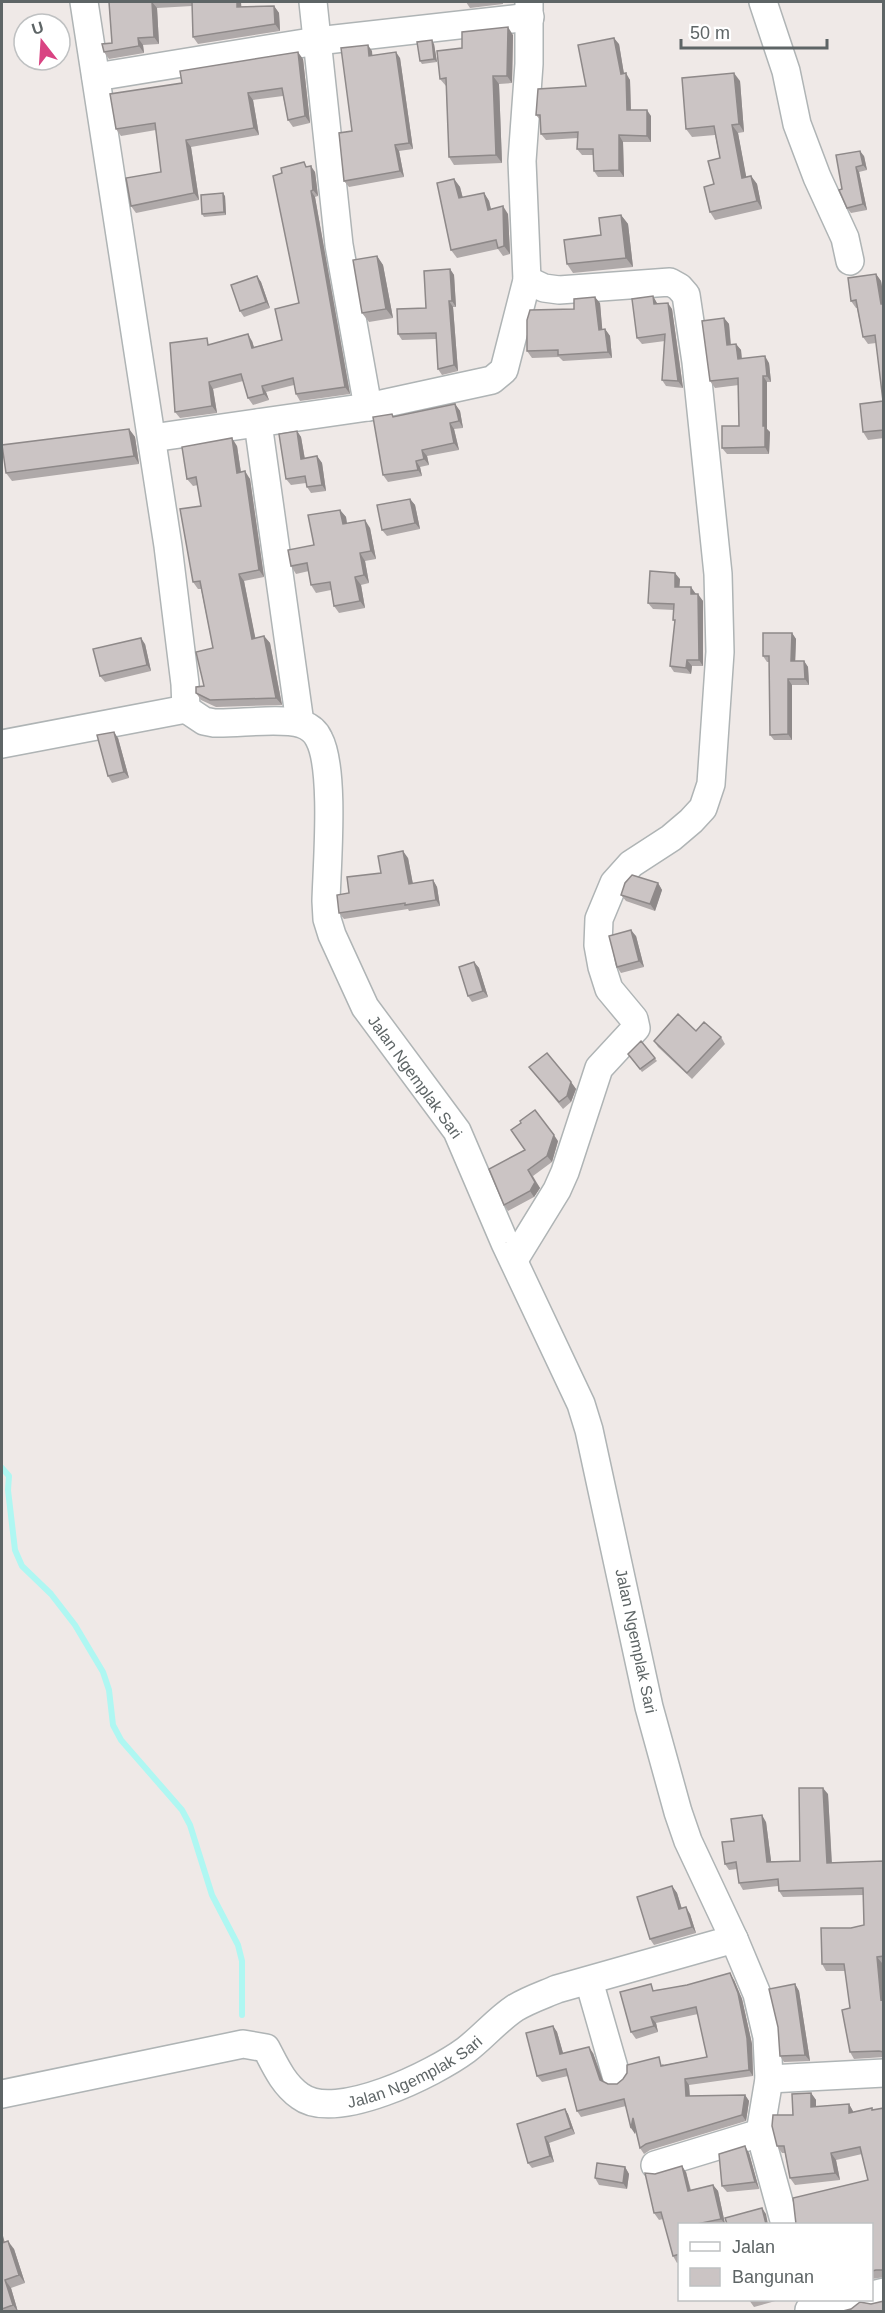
<svg xmlns="http://www.w3.org/2000/svg" width="885" height="2313" font-family="Helvetica,sans-serif">
  <rect width="100%" height="100%" fill="#efe9e7"/>
  <g fill="none" stroke-linecap="round" stroke-linejoin="round">
    <path stroke="#aff7f2" stroke-width="6" d="M2,1468L9,1476L8,1490L15,1550L22,1566L51,1594L75,1625L103,1672L109,1690L113,1725L121,1740L182,1810L190,1825L212,1895L238,1945L242,1961V2015"/>
    <defs>
      <g id="minor">
        <path d="M313,2L339,245L368,407"/>
        <path d="M763,2L786,71L797,124L817,177L845,238L850,261"/>
        <path d="M96,77L317,41L530,17"/>
        <path d="M258,423L300,723"/>
        <path d="M152,438L368,407L492,380L504,370L527,280L522,161L529,64V2"/>
        <path d="M2,744L186,709L185,684L168,546L84,2"/>
        <path d="M514,1260L557,1190L565,1172L599,1068L636,1028L634,1019L609,989L602,967L598,945L599,919L614,883L631,864L671,838L691,821L703,808L711,784L720,652L718,574L696,362L686,295L679,287L670,282L559,290L544,288L527,280"/>
        <path d="M734,1939L757,1994L767,2037L769,2079L760,2133L785,2224"/>
        <path d="M589,1981L616,2075"/>
        <path d="M769,2079L884,2073"/>
        <path id="s1" d="M2,2094L243,2044L266,2048C275,2065 283,2084 300,2096C335,2123 435,2073 466,2050C483,2037 497,2020 515,2008C528,2000 543,1995 557,1989L734,1939L688,1841L678,1812L649,1707L589,1430L581,1404L505,1243L457,1131L365,1007L332,935L327,919L326,901C327,864 335,769 319,739C316,732 310,727 302,724C281,717 238,724 214,723L204,721L186,709"/>
        <path d="M655,2165L760,2133"/>
        <path d="M872,2295L884,2292"/>
        <path d="M809,2310L852,2300"/>
      </g>
    </defs>
    <use href="#minor" stroke="#afb4b5" stroke-width="30"/>
    <use href="#minor" stroke="#fff" stroke-width="27"/>
  </g>
  <path fill="#afa9a9" d="M109,2H241V7L274,6L279,13L280,31L198,44L193,37L192,6L157,8L159,44L143,45L144,53L109,59L104,52L112,43Z
    M466,2H503V4L470,8Z
    M513,35L512,83L499,84L502,163L454,165L449,157L446,86L440,79L462,48Z
    M434,44L437,62L422,64L420,61Z
    M619,44L624,74L630,80L631,110L651,116V142H623L624,177H598L594,171L593,155H582L577,149L578,138L546,140L541,134V121L536,115L586,86Z
    M372,51V55L400,58L413,149L399,151L404,177L349,187L344,181L352,131Z
    M303,59L310,123L293,127L288,120L283,96L253,100L259,135L191,147L199,200L136,213L131,206L161,172L156,130L121,136L116,129L182,83Z
    M740,81L744,132L738,133L746,177L751,176L757,184L762,209L715,220L710,212L714,184L720,158L715,135L692,137L686,129Z
    M836,155L864,156L867,170L859,172L867,210L851,213L847,208L842,189Z
    M308,167L315,172L318,196L315,197L350,394L300,401L296,394L294,385L266,392L269,400L253,405L248,398L243,381L213,389L217,413L180,418L175,412L211,344L252,341L254,347L282,340L299,303Z
    M454,179L460,187L463,198L484,193L489,201L491,209L508,214L510,254L503,256L498,249L457,258L451,250Z
    M225,196L226,215L204,217L202,214Z
    M621,215L628,224L633,267L573,273L567,264L601,235Z
    M377,256L383,265L393,318L369,322L362,313Z
    M450,269L454,275L456,307H453L458,371L442,375L438,369L436,339L402,340L398,334L426,308Z
    M876,274L881,281L884,298V438L868,440L863,432L883,401L876,343L868,344L863,337L857,308H856L851,301Z
    M257,276L261,282L270,308L244,317L240,311Z
    M653,296L657,304L672,309L683,388L666,386L662,380L665,341L642,344L637,338Z
    M600,303L602,330L605,329L610,336L612,358L563,361L559,357L532,358L527,351L574,309Z
    M724,318L729,324L731,344H736L741,350L742,358L769,363L771,382H767V429L770,432L769,454H727L722,448L739,426V385L715,388L710,381Z
    M455,404L460,411L463,428L454,429L459,450L427,456L429,465L420,467L422,476L388,482L383,475L394,417Z
    M129,429L135,437L139,464L12,481L6,473Z
    M297,431L301,437L305,459L317,456L322,463L326,491L311,493L307,487L306,483L291,485L286,479Z
    M237,446L241,472L250,479L264,577L244,581L255,638L264,636L270,643L282,705L216,707L201,700L196,693L204,686L213,648L201,589H198L193,582L201,506L198,485L193,486L187,479Z
    M410,499L415,505L420,529L387,536L382,530Z
    M340,510L346,517L347,524L370,528L376,559L365,561L369,583L361,585L365,608L339,613L334,606L331,590L316,593L311,585L309,571L296,574L291,566L314,545Z
    M680,579L679,587L696,594L703,601V666H692L691,674L674,672L670,666L675,622L673,620L674,610L653,609L648,603Z
    M792,633L796,639L795,661H804L808,667L809,685H792V740H774L770,735L769,662H767L763,656Z
    M145,644L151,671L105,682L100,676Z
    M118,738L129,778L112,783L108,776Z
    M408,858L413,884L433,880L437,887L440,906L409,911L408,909L344,919L339,913L349,893Z
    M658,883L662,890L655,911L626,901L621,895Z
    M636,936L644,967L621,973L617,967Z
    M474,962L479,968L488,997L472,1002L468,996Z
    M696,1031L721,1037L725,1044L692,1079L658,1047L654,1041Z
    M641,1041L657,1061L642,1072L628,1054Z
    M529,1067L571,1082L576,1089L571,1102L563,1109Z
    M558,1141L552,1162L533,1176L540,1188L534,1197L508,1211L504,1205L525,1150Z
    M828,1794L832,1863L884,1861V1963H882L884,1981V2057L854,2059L850,2052V2008L845,1971H826L822,1964L851,1928L864,1925L863,1895L783,1897L779,1891L778,1886L743,1890L739,1883L737,1869L729,1870L725,1864L734,1841L766,1822L771,1861H800Z
    M672,1886L677,1893L682,1909L690,1914L696,1933L654,1945L650,1939Z
    M734,1980L742,1999L752,2044L753,2076L689,2085L690,2096L745,2095L749,2101L746,2121L650,2150L644,2154L640,2148L636,2131L635,2134L626,2106L581,2117L577,2111L568,2076L542,2082L537,2076L553,2026L557,2032L563,2053H593L603,2081L608,2084H617L663,2064L664,2065L707,2057L698,2014L656,2023L658,2032L636,2039L631,2032L655,1990Z
    M795,1984L799,1991L810,2061L784,2062L780,2056Z
    M811,2093L816,2100V2107L849,2104L853,2112L872,2108L873,2110L884,2108V2277L872,2279V2224L868,2180L862,2154L836,2160L840,2180L795,2185L790,2178L785,2153H782L777,2146L793,2115Z
    M565,2109L568,2114L575,2134L549,2143L554,2162L532,2168L528,2163Z
    M749,2153L759,2189L727,2192L722,2186Z
    M625,2167L629,2174L627,2189L599,2185L595,2178Z
    M686,2172L691,2190L713,2185L718,2191L725,2224H680V2262L677,2263L673,2256L663,2219L659,2220L654,2213L655,2174Z
    M2,2232L4,2243L14,2249L25,2283L11,2288L18,2312H2Z
    M749,2300H779L754,2307Z"/>
  <path fill="#8e8989" d="M152,2L157,8L159,44L154,37Z
    M237,2H241L242,15L237,7Z
    M274,6L279,13L280,31L275,24Z
    M508,27L513,35L512,83L507,76Z
    M138,38L143,45L144,53L139,46Z
    M614,38L619,44L625,80L621,74Z
    M432,40L434,44L437,62L434,59Z
    M368,45L372,51L373,62L369,56Z
    M298,52L303,59L310,123L305,116Z
    M396,52L400,58L413,149L409,143Z
    M626,73L630,80L631,116L627,110Z
    M734,73L740,81L744,132L739,124Z
    M493,76L499,84L502,163L496,155Z
    M248,93L253,100L259,135L254,128Z
    M647,110L651,116V142L647,136Z
    M732,125L738,133L748,186L742,178Z
    M619,135L623,142L624,177L619,170Z
    M186,140L191,147L199,200L194,193Z
    M395,145L399,151L404,177L400,171Z
    M860,151L864,156L867,170L863,165Z
    M311,166L315,172L318,196L313,190Z
    M856,167L859,172L867,210L863,204Z
    M751,176L757,184L762,209L757,201Z
    M454,179L460,187L465,207L459,198Z
    M311,191L315,197L350,394L345,387Z
    M223,193L225,196L226,215L224,212Z
    M484,193L489,201L493,218L488,210Z
    M503,206L508,214L510,254L504,246Z
    M621,215L628,224L633,267L626,258Z
    M377,256L383,265L393,318L386,309Z
    M450,269L454,275L456,307L452,301Z
    M876,274L881,281L884,298V308L881,304Z
    M257,276L261,282L270,308L266,302Z
    M653,296L657,303L658,311L654,304Z
    M595,297L600,303L603,337L599,330Z
    M449,301L453,307L458,371L454,365Z
    M668,303L672,309L683,388L678,381Z
    M724,318L729,324L731,351L727,345Z
    M605,329L610,336L612,358L608,352Z
    M248,334L252,341L256,354L252,348Z
    M736,344L741,350L742,365L738,359Z
    M765,356L769,363L771,382L767,376Z
    M763,376L767,382V429L770,432L769,454L765,447L763,426Z
    M209,382L213,389L217,413L212,406Z
    M262,386L266,392L269,400L264,394Z
    M455,404L460,411L463,428L459,421Z
    M450,423L454,429L459,450L454,443Z
    M129,429L135,437L139,464L134,456Z
    M297,431L301,437L306,466L301,459Z
    M232,438L237,446L242,480L237,473Z
    M422,450L427,456L429,465L424,459Z
    M317,456L322,463L326,491L322,485Z
    M416,461L420,467L422,476L418,470Z
    M245,471L250,479L264,577L259,570Z
    M410,499L415,505L420,529L415,523Z
    M340,510L346,517L348,532L343,524Z
    M365,520L370,528L376,559L371,551Z
    M360,553L365,561L369,583L364,575Z
    M675,573L680,579L679,593L675,587Z
    M239,574L244,581L257,646L252,639Z
    M355,577L361,585L365,608L360,601Z
    M691,587L696,594L695,600L691,594Z
    M698,594L703,601V666L699,660Z
    M792,633L796,639L795,667L791,661Z
    M264,636L270,643L282,705L276,698Z
    M141,638L145,644L151,671L147,665Z
    M687,660L692,666L691,674L686,668Z
    M804,661L808,667L809,685L805,679Z
    M788,679L792,685V740L788,734Z
    M114,732L118,738L129,778L124,772Z
    M403,851L408,858L414,890L409,884Z
    M433,880L437,887L440,906L436,900Z
    M658,883L662,890L655,911L650,904Z
    M631,930L636,936L644,967L639,961Z
    M474,962L479,968L488,997L483,991Z
    M571,1082L576,1089L571,1102L567,1096Z
    M554,1135L558,1141L552,1162L547,1156Z
    M528,1170L540,1188L534,1197L530,1191Z
    M823,1788L828,1794L832,1869L827,1863Z
    M762,1815L766,1822L772,1868L767,1862Z
    M672,1886L677,1893L684,1916L679,1909Z
    M686,1907L690,1914L696,1933L692,1927Z
    M877,1957L882,1963L884,1981V2003L881,2000Z
    M730,1973L734,1980L742,1999L752,2044L753,2076L749,2070Z
    M795,1984L799,1991L810,2061L805,2055Z
    M651,2017L656,2023L658,2032L654,2026Z
    M553,2026L557,2032L565,2060L560,2054Z
    M589,2047L593,2053L605,2086L600,2080Z
    M685,2079L689,2085L690,2102L686,2096Z
    M811,2093L816,2100V2114L811,2107Z
    M745,2095L749,2101L746,2121L742,2115Z
    M849,2104L853,2111L854,2119L849,2113Z
    M565,2109L568,2114L575,2134L571,2128Z
    M633,2118L637,2124L635,2134L631,2128Z
    M545,2137L549,2143L554,2162L550,2156Z
    M745,2146L749,2153L759,2189L755,2182Z
    M831,2153L836,2160L840,2180L835,2173Z
    M682,2166L686,2172L692,2197L688,2191Z
    M625,2167L629,2174L627,2189L623,2183Z
    M713,2185L718,2191L725,2224L721,2219Z
    M762,2208L766,2214L768,2224H766Z
    M2,2232L7,2251L2,2243Z
    M8,2241L14,2249L25,2283L19,2275Z
    M5,2280L11,2288L18,2312L13,2305Z"/>
  <path fill="#cbc4c4" stroke="#8e8989" stroke-width="1.5" d="M109,2H152L154,37L138,38L139,46L104,52L102,44L112,43Z
    M192,2H237V7L274,6L275,24L193,37Z
    M508,27L507,76H493L496,155L449,157L446,78L440,79L437,51L462,48V32Z
    M614,38L621,74L626,73L627,110H647V136L619,135V170L594,171L593,149H577L578,132L541,134L540,115H536L538,89L586,86L578,45Z
    M432,40L434,59L420,61L417,42Z
    M368,45L369,56L396,52L409,143L395,145L400,171L344,181L339,133L352,131L341,48Z
    M298,52L305,116L288,120L282,88L248,93L254,128L186,140L194,193L131,206L126,178L161,172L155,123L116,129L110,94L182,83L180,71Z
    M734,73L739,124L732,125L742,178L751,176L757,201L710,212L704,187L714,184L708,161L720,158L714,126L686,129L682,78Z
    M860,151L863,165L856,167L863,204L847,208L839,190L842,189L836,155Z
    M304,162L306,167L311,166L313,190L311,191L345,387L296,394L293,378L262,386L264,394L248,398L241,374L209,382L212,406L175,412L170,343L207,338L208,345L248,334L252,348L282,340L275,309L299,303L273,176L282,173L281,168Z
    M454,179L459,198L484,193L488,210L503,206L504,246L498,248L496,240L451,250L437,183Z
    M223,193L224,212L202,214L201,195Z
    M621,215L626,258L567,264L564,240L601,235L599,218Z
    M377,256L386,309L362,313L353,260Z
    M450,269L452,301H449L454,365L438,369L436,333L398,334L397,309L426,308L424,271Z
    M876,274L881,304H884V430L863,432L860,404L883,401L875,335L863,337L856,300L851,301L848,278Z
    M257,276L266,302L240,311L231,285Z
    M653,296L654,304L668,303L678,381L662,380L665,334L637,338L632,299Z
    M595,297L599,330L605,329L608,352L558,355V350L527,351V320L530,310L574,309V299Z
    M724,318L727,345L736,344L738,359L765,356L767,376H763V426H765V447L722,448V426H739L738,378L710,381L702,321Z
    M455,404L459,421L450,423L454,443L422,450L424,459L416,461L418,470L383,475L373,417L392,414L393,417Z
    M129,429L134,456L6,473L2,445Z
    M297,431L301,459L317,456L322,485L307,487L305,476L286,479L279,434Z
    M232,438L237,473L245,471L259,570L239,574L252,639L264,636L276,698L210,700L196,693V687L204,686L196,652L213,648L200,581L193,582L180,509L201,506L196,477L187,479L182,447Z
    M410,499L415,523L382,530L377,505Z
    M340,510L343,524L365,520L371,551L360,553L364,575L355,577L360,601L334,606L330,582L311,585L307,563L291,566L288,550L314,545L308,515Z
    M650,571L675,573V587H691V594H698L699,660H687L686,668L670,666L675,620H673L674,604L648,603Z
    M763,633H792L791,661H804L805,679H788V734L770,735L769,656H763Z
    M141,638L147,665L100,676L93,649Z
    M114,732L124,772L108,776L97,735Z
    M403,851L409,884L433,880L436,900L405,905V903L339,913L337,895L349,893L347,877L381,873L378,856Z
    M632,875L658,883L650,904L621,895L625,883Z
    M631,930L639,961L617,967L609,936Z
    M474,962L483,991L468,996L459,967Z
    M678,1014L696,1031L704,1022L721,1037L687,1073L654,1041Z
    M641,1041L655,1058L640,1069L628,1054Z
    M547,1053L571,1082L567,1096L559,1102L529,1067Z
    M535,1110L554,1135L547,1156L528,1170L535,1182L530,1191L504,1205L489,1169L525,1150L511,1130L521,1123L520,1121Z
    M799,1788H823L827,1863L884,1861V1956L877,1957L881,2000L884,1999V2052L879,2051L850,2052L842,2010L850,2008L844,1964H822L821,1928H851L864,1925L863,1888L779,1891L778,1879L739,1883L736,1862L725,1864L722,1842L734,1841L731,1819L762,1815L767,1862L800,1861Z
    M672,1886L679,1909L686,1907L692,1927L650,1939L637,1897Z
    M730,1973L738,1993L747,2038L749,2070L685,2079L686,2096L745,2095L742,2115L646,2144L640,2148L633,2118L631,2128L624,2099L577,2111L566,2069L537,2076L526,2033L553,2026L560,2054L589,2047L600,2080L608,2084H617L623,2079L627,2073V2065L659,2057L661,2066L707,2057L696,2007L651,2017L654,2026L631,2032L620,1992L651,1984L653,1991L687,1985Z
    M795,1984L805,2055L780,2056L778,2027L769,1989Z
    M811,2093V2107L849,2104V2113L872,2108V2110L884,2108V2270H876L872,2271V2224H796L793,2198L868,2180L860,2147L831,2153L835,2173L790,2178L784,2146H777L772,2126L773,2115H793L792,2094Z
    M565,2109L571,2128L545,2137L550,2156L528,2163L517,2124Z
    M745,2146L755,2182L722,2186L719,2154Z
    M597,2163L625,2167L623,2183L595,2178Z
    M682,2166L688,2191L713,2185L721,2219L697,2224H680V2254L673,2256L661,2212L654,2213L645,2173L655,2174Z
    M762,2208L766,2224H727L725,2218Z
    M8,2241L19,2275L5,2280L13,2305L2,2309V2243Z
    M884,2301V2312H839L851,2309L860,2302L871,2304Z"/>
  <g text-anchor="middle" dominant-baseline="central" stroke-width="4.5" stroke-linejoin="round" paint-order="stroke">
    <g font-size="16" fill="#5e6566" stroke="#fff">
      <text transform="translate(415 1077) rotate(54)">Jalan Ngemplak Sari</text>
      <text transform="translate(636 1641) rotate(78)">Jalan Ngemplak Sari</text>
      <text stroke="none"><textPath href="#s1" startOffset="452">Jalan Ngemplak Sari</textPath></text>
    </g>
  </g>
  <rect width="885" height="2313" fill="none" stroke="#5e6566" stroke-width="6"/>
  <rect x="678" y="2223" width="195" height="78" fill="#ffffff" stroke="#bfc1c2" stroke-width="1.5"/>
  <rect x="690" y="2242" width="30" height="9" fill="#ffffff" stroke="#bfc1c2" stroke-width="1.5"/>
  <text x="732" y="2253" font-size="18" fill="#5e6566">Jalan</text>
  <rect x="690" y="2268" width="30" height="18" fill="#cbc4c4" stroke="#bfc1c2" stroke-width="1.5"/>
  <text x="732" y="2283" font-size="18" fill="#5e6566">Bangunan</text>
  <g transform="translate(42 42) rotate(343)"><circle r="28" fill="#ffffff" stroke="#bfc1c2" stroke-width="1.5"/>
  <path d="M0-4.5L10 22L0 15L-10 22Z" fill="#d94382"/>
  <text y="-9" font-size="16" font-weight="bold" text-anchor="middle" fill="#5e6566">U</text>
  </g>
  <path d="M681 39v9h146v-9" fill="none" stroke="#5e6566" stroke-width="3"/>
  <text x="690" y="39" font-size="18" fill="#5e6566" stroke="#ffffff" stroke-width="4.5" paint-order="stroke">50 m</text>
</svg>
